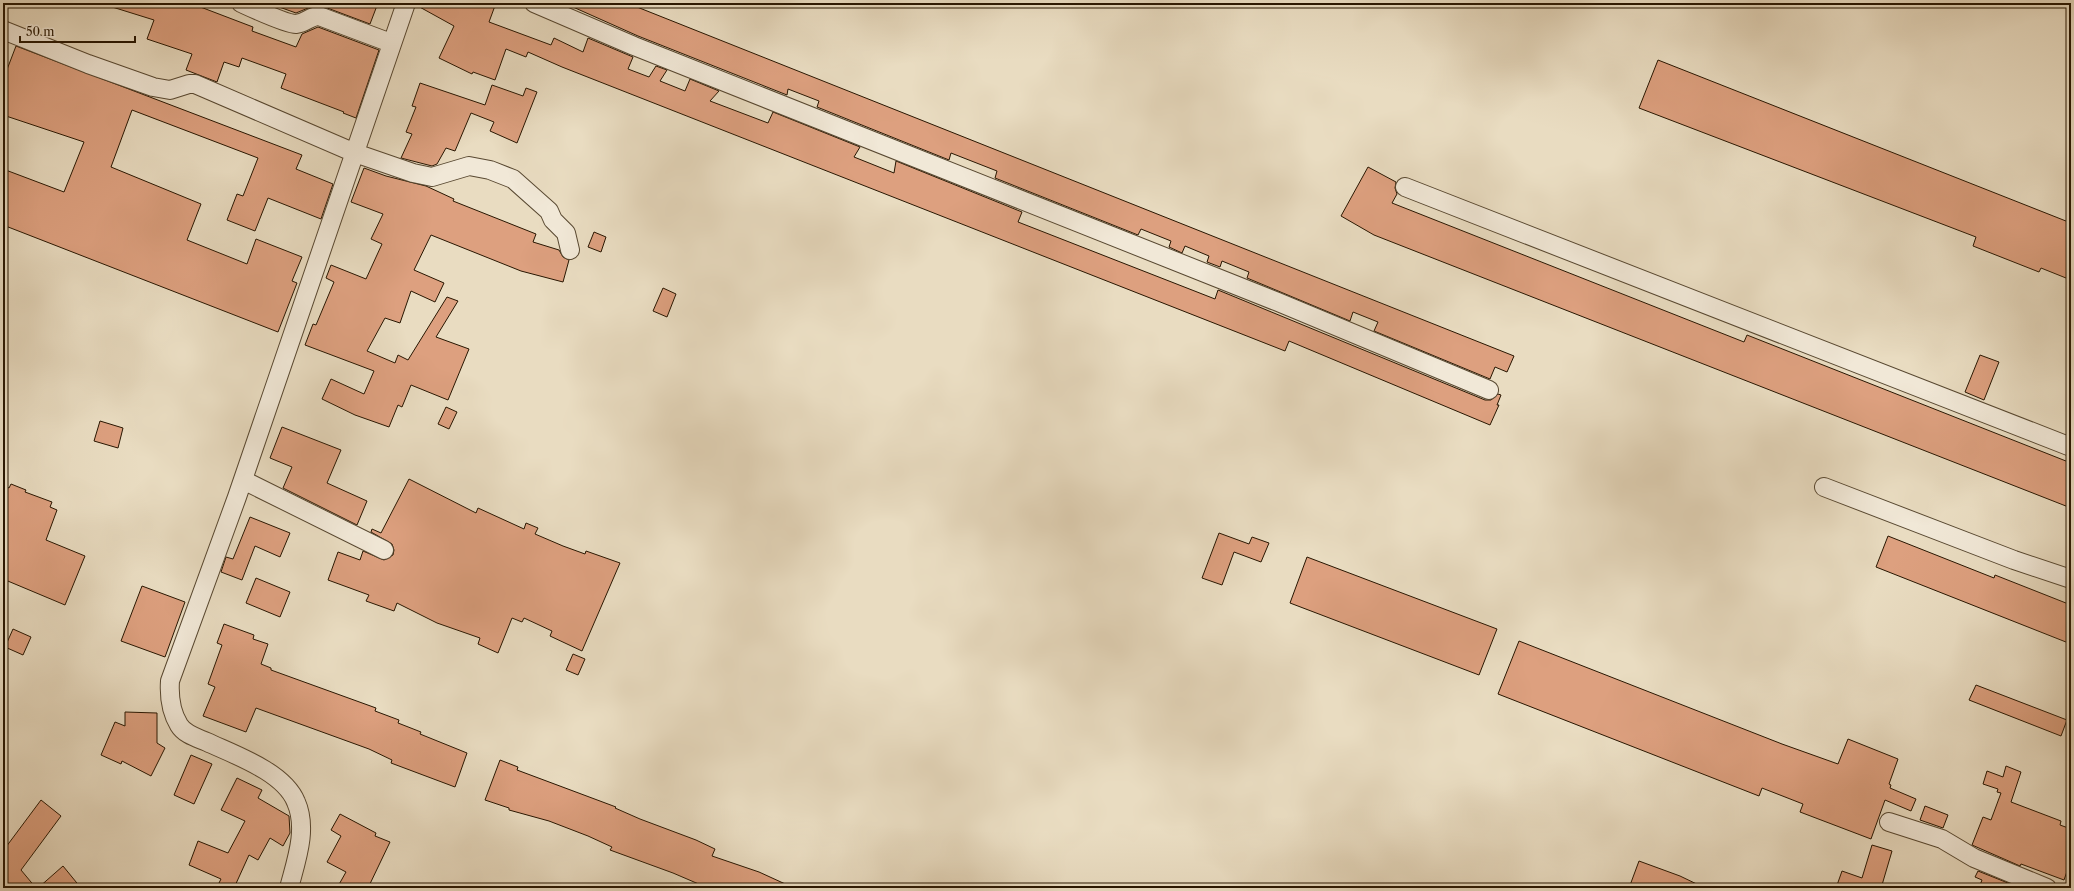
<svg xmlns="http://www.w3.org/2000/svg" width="2074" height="891" font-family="'Libre Caslon Text',serif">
  <rect width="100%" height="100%" fill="#e9dcc1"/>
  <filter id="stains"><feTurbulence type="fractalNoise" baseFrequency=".005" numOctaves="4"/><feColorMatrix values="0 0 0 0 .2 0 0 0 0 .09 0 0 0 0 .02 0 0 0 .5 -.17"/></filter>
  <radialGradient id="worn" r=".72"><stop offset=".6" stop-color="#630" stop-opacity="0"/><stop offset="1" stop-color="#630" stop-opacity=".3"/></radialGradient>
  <path fill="#dda07f" stroke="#281601" d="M109,3H190L253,27L252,31L296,47L302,34L318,27L379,50L356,118L343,113L344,112L281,88L286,74L242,58L239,67L224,62L217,82L186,70L192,54L147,39L154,20L109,6Z
    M268,3H378L370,24L322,6H313L296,13Z
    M416,3H496L489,22L551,45L554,38L583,52L588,38L633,57L628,69L649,77L656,66L667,70L660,81L685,91L690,79L719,91L710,101L768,123L773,112L860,147L854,157L894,173L896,161L1022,212L1018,222L1215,299L1218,290L1485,400H1491L1498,394L1501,395L1497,405H1499L1490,425L1289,341L1285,351L562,67L528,52L526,57L506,49L495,80L473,72L472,74L439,58L454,26L416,5Z
    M564,3H627L1514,356L1507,372L1495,367L1490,379L1374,331L1378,322L1353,312L1350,321L1247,278L1249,272L1222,261L1220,267L1207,262L1209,256L1185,246L1182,253L1169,247L1171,241L1141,229L1138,235L995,178L997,171L951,153L949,160L817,107L819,101L788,89L787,95L638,36Z
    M16,46L302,155L296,169L333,184L321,219L268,198L255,231L227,220L237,194L243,196L258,158L132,110L111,167L201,204L187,240L247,264L256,239L302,257L292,281L297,283L278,332L3,225V169L64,192L84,142L3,115V80Z
    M1658,60L2071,223V280L2041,268L2039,272L1973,246L1976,237L1639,108Z
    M420,83L485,105L492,85L523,96L526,88L537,92L517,143L490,131L494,122L471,113L455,151L446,148L437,164L432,166L401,158L412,134L406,132L416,107L412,106Z
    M1368,167L1396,182L1395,188L1397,194L1392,203L1744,342L1747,335L2071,463V508L1374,235L1341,216Z
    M364,168L386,176L426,186L454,199L453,201L536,234L533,242L559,250L563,257L569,260L563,282L521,271L431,235L414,270L444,283L435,302L411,291L400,323L385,318L367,351L395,363L398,355L408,360L447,297L458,301L436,337L469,349L448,400L411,385L402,407L398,405L389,427L355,415L322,399L331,379L364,394L374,371L305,345L313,324L316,325L334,282L326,278L331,265L366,279L382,244L371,239L383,214L351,202Z
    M594,232L606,237L601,252L588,247Z
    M663,288L676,294L667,317L653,311Z
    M1980,355L1999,362L1984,400L1965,392Z
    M446,407L457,412L449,429L438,424Z
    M100,421L123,428L118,448L94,441Z
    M282,427L341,450L327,483L367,501L357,525L283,488L292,467L270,458Z
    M409,479L476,513L478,508L524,529L526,523L538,528L535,534L563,546L585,554L586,551L620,563L582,651L550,636L552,631L524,618L522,622L512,618L498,653L478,644L480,638L437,623L397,603L394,611L366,601L369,595L328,580L338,552L360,560L363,551L384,560L393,555L394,550L392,544L371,532L372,529L381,533Z
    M11,484L26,490L25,492L52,502L50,507L57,510L46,540L85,556L65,605L3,579V485L9,488Z
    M250,517L290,533L280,557L255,546L242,580L221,572L226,557L233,559Z
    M1219,533L1249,544L1252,537L1269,543L1261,562L1234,552L1222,585L1202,578Z
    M1888,536L1994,578L1995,575L2071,605V644L1876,567Z
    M1307,557L1497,629L1479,675L1290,603Z
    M256,578L290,592L280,617L246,603Z
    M142,586L185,602L165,657L121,641Z
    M224,624L254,635L253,639L268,644L261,664L271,668V670L376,708L375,711L399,720L398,723L421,732L420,734L467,753L455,787L391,763L392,760L369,749L256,708L246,732L203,716L215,687L208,684L222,645L217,643Z
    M13,629L31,637L23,655L5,647Z
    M1519,641L1782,744L1838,764L1848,739L1898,759L1889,784L1891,785L1890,788L1916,799L1911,811L1885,800L1871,839L1800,812L1803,804L1762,788L1759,796L1498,694Z
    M573,654L585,659L578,675L566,670Z
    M1976,685L2067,720L2061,736L1969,700Z
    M125,712L157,713V743L165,748L151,776L122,761L121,764L101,755L115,722L125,726Z
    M191,755L212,764L194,804L174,795Z
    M500,760L518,767L517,770L616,807L615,808L640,819L696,840L715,849L712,856L759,872L794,888H708L673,873L610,850L612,847L588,836L549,821L509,810V808L485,800Z
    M2006,766L2021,772L2011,802L2061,821L2060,825L2071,829V860L2064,880L2021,864L2020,866L1972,845L1983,817L1991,820L2001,793L1997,792L1998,789L1983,784L1987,771L2003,777Z
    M237,778L262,790L258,798L289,816L290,833L283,846L270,838L258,860L249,855L234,888H229L219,883L221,879L189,865L198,841L228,853L245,821L221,810Z
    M41,800L61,816L21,870L36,888H3V851Z
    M1925,806L1948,815L1943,828L1920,820Z
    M340,814L376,833L375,836L390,842L368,888H337L346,872L327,862L341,836L331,830Z
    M1872,845L1892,851L1882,885L1885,886V888H1836L1842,871L1862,878Z
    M1639,861L1680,876L1705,888H1629Z
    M63,866L81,888H38Z
    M1978,871L2013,885L2012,888H1987L1980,885L1982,880L1975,877Z"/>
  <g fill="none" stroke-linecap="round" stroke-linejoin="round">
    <defs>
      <path id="minor" d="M241,3C252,8 286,24 296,24C306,23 310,16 319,16L391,43
        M534,3L634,46L1278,302L1489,390
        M3,30L88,64L153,87L170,90L189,84H195L355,153L413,173L432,177L469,166L490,170L513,179L549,211L553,220L566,233L570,250
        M1405,187L2071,447
        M243,480L384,550
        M1824,487L2014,560L2071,579
        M1889,822L1942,839L1974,858L2047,888
        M289,888C296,861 308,829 296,802C284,772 235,755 207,742C198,738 185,735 179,725C171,712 169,696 170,681L237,497L406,3"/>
    </defs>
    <use href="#minor" stroke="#584831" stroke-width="20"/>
    <use href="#minor" stroke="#f1e8d7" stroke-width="18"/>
  </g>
  <rect width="2074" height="891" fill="none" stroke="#e9dcc1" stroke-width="16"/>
  <rect x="4" y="4" width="2066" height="883" fill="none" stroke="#281601" stroke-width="2"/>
  <rect x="8" y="8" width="2058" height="875" fill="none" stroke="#281601"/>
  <path d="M20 36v6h115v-6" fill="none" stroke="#281601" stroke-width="2"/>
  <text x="26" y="36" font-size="12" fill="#281601" stroke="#f1e8d7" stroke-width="3" paint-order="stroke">50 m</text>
  <rect width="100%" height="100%" filter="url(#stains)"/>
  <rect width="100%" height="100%" fill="url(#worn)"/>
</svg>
